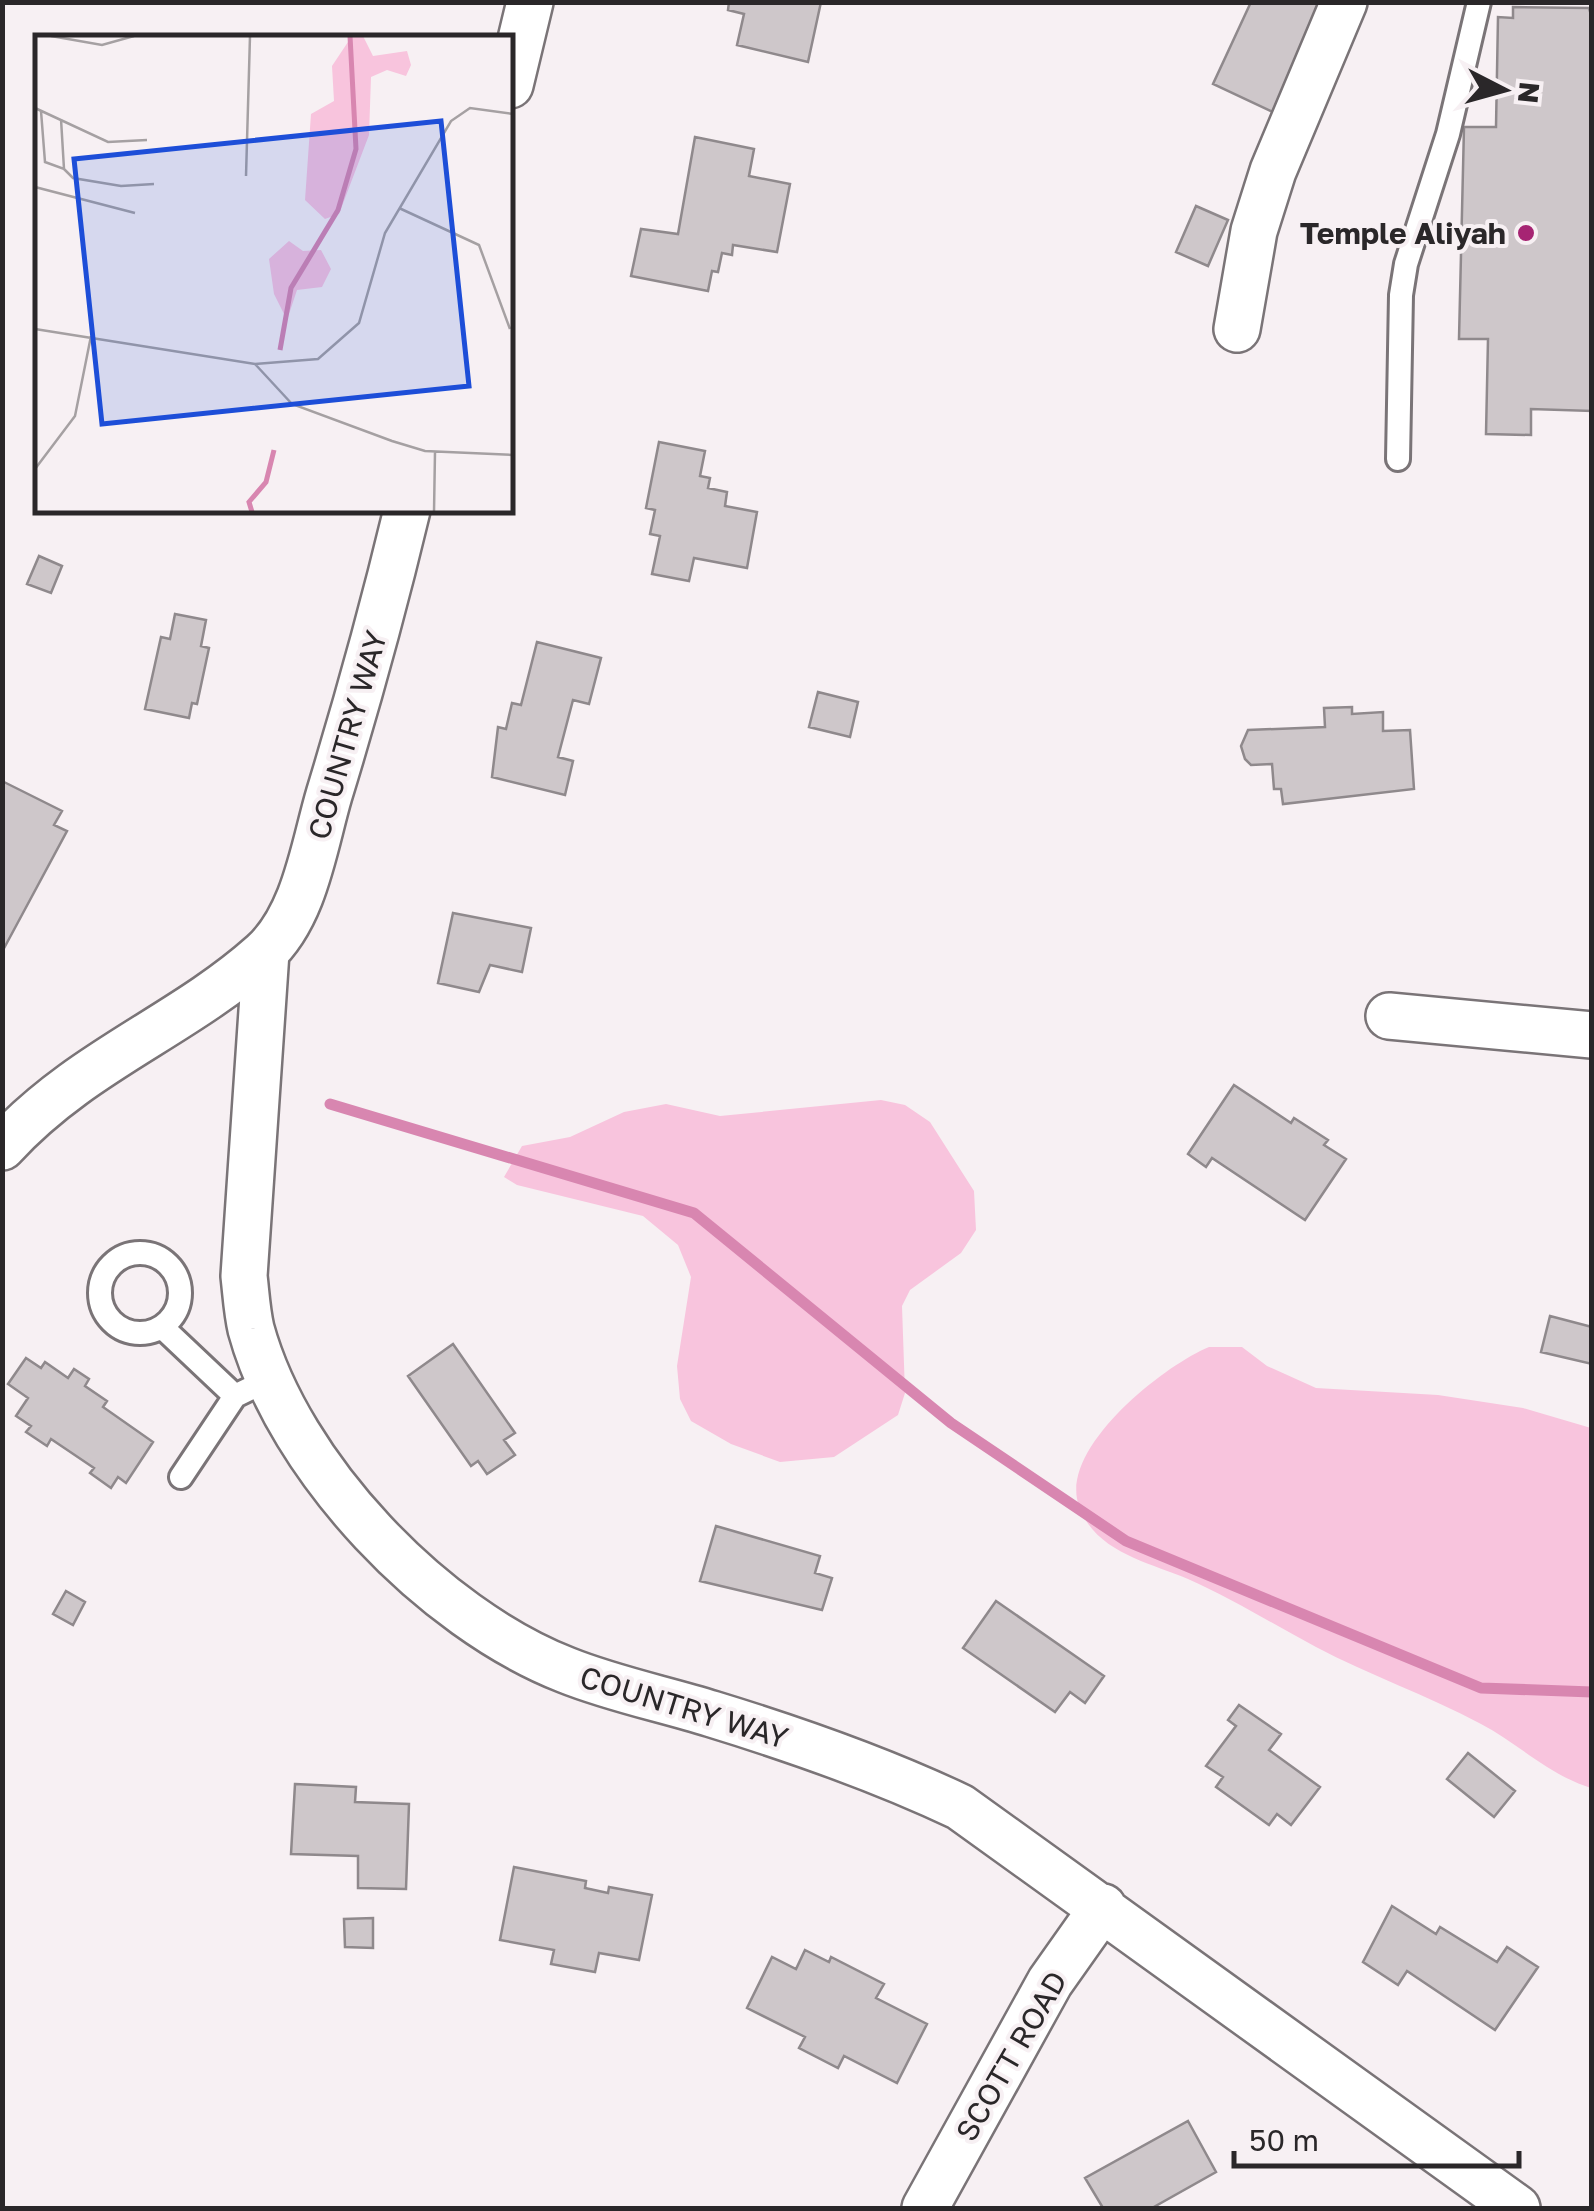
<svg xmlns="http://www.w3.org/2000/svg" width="1594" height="2211" font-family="'Golos Text',sans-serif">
  <rect width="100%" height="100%" fill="#f7f0f3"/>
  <path fill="#f8c4dd" d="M881,1100L905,1105L930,1122L974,1191L976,1230L961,1253L910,1290L902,1306L905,1393L898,1415L834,1457L780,1462L731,1444L691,1421L680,1399L677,1366L691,1277L678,1245L643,1216L517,1185L504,1177L522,1146L570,1137L624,1112L666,1104L720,1116Z
    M1209,1347H1242L1267,1366L1316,1388L1438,1395L1523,1408L1591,1428V1788C1549,1775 1519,1744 1481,1724C1427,1695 1369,1675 1316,1647C1273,1624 1233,1599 1188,1579C1148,1562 1095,1552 1079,1506C1058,1449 1163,1366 1209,1347Z"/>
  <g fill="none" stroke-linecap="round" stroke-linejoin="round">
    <path stroke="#d886b0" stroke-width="11" d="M330,1104L694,1213L951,1423L1126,1541L1481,1688L1592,1692"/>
  </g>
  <path fill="#cec7ca" stroke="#8f898c" stroke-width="2.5" d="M729,2H821L808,62L737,45L744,14L728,10Z
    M1251,2H1323L1273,112L1213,84Z
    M1513,7L1589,8L1592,19V411L1531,409V435L1486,434L1488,339H1459L1464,127H1496L1498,17L1513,18Z
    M695,137L754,149L749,176L790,184L777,252L733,245L732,255L722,253L718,272L712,271L708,291L631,276L641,229L678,234Z
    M1196,206L1228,220L1208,266L1176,252Z
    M659,442L705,451L700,476L710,478L708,488L727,492L725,506L757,512L747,568L694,558L689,581L652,574L660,536L650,534L655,510L646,508Z
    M39,556L62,566L51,593L27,584Z
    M175,614L206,620L201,646L209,648L197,704L192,703L189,718L145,709L161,637L170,639Z
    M537,642L601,658L589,704L573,700L558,757L573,761L565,795L492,777L498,727L506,729L512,703L521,705Z
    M818,692L858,702L850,737L809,727Z
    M1352,707V714L1383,712V731L1410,730L1414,789L1283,804L1281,789H1274L1272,764L1251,765L1245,759L1241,746L1248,730L1325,727L1324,708Z
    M2,781L62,811L54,825L67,831L2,952Z
    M453,913L531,928L522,972L490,965L479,992L438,983Z
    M1234,1085L1291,1123L1294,1118L1328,1140L1324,1145L1346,1159L1305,1220L1212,1158L1206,1167L1188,1154Z
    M1550,1316L1592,1327V1364L1541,1352Z
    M453,1344L515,1433L504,1440L515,1455L487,1474L478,1461L471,1466L408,1376Z
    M26,1358L41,1368L45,1362L68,1378L74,1369L89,1379L85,1386L107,1401L103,1407L153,1442L126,1483L118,1477L111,1488L90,1473L94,1468L51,1439L47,1446L26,1432L31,1426L16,1416L28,1398L8,1384Z
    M716,1526L820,1556L815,1573L832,1578L822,1610L700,1581Z
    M66,1591L85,1602L73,1625L53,1614Z
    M996,1601L1104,1676L1085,1703L1070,1692L1055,1712L963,1648Z
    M1239,1705L1281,1734L1269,1750L1320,1787L1291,1825L1277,1814L1269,1825L1216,1787L1223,1777L1206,1766L1236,1726L1228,1720Z
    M1468,1753L1515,1791L1494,1817L1447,1779Z
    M295,1784L356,1787L355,1802L409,1804L406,1889L358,1888V1856L291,1854Z
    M514,1867L586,1881L585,1888L608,1893L609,1887L652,1895L639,1960L599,1953L595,1972L551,1964L554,1950L500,1940Z
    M1392,1906L1436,1934L1440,1927L1497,1962L1507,1947L1538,1967L1495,2030L1407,1971L1398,1985L1363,1962Z
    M373,1918V1948L345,1947L344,1919Z
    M805,1950L829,1962L831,1957L884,1984L876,1998L927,2024L897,2083L844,2056L838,2068L799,2048L805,2037L747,2008L772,1957L796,1969Z
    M1188,2121L1216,2172L1152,2208H1103L1085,2178Z"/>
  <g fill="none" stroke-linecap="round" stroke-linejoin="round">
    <defs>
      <path id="lane" d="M1398,459L1401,295L1406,264L1448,134L1479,2
        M100 1293a40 40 0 1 1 80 0a40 40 0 1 1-80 0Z
        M162,1327L235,1396L272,1378
        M181,1477L235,1396"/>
      <path id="street" d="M510,85L530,2
        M1237,329L1254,231L1273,171L1344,2
        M266,952L244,1276C246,1293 247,1312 251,1329C289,1468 433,1618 566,1670C613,1689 664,1699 712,1714C797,1740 880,1769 960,1807L1517,2208
        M1389,1016L1592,1035
        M2,1147C82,1060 180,1028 263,954C305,916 314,846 329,795C358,700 384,606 407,510
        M925,2208L1050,1982L1103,1907"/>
    </defs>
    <use href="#lane" stroke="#7a7477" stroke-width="28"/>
    <use href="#street" stroke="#7a7477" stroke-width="50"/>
    <use href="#lane" stroke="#fff" stroke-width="22"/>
    <use href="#street" stroke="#fff" stroke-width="45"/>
  </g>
  <circle fill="#a62473" stroke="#f7f0f3" stroke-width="4" cx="1526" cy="233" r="10"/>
  <g text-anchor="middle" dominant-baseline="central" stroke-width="8" stroke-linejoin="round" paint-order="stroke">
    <g font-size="30" font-weight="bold" fill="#2a2729" stroke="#f7f0f3" text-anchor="end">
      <text x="1506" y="233">Temple Aliyah</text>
    </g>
    <g font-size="30" fill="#2a2729" stroke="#f7f0f3">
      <text transform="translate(347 735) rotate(-74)">COUNTRY WAY</text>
      <text transform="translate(684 1707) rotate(17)">COUNTRY WAY</text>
      <text transform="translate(1011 2056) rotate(-60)">SCOTT ROAD</text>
    </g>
  </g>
  <g transform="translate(35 35)">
    <rect width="478" height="478" fill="#f7f0f3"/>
    <path d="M317,1H328L338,21L372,16L376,30L371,41L352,35L336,42L334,100L304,179L290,184L270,165L276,79L299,66L297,31ZM254,206L268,216L286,215L296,234L287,252L262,255L252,285L239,259L234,224Z" fill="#f8c4dd"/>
    <path fill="none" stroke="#d886b0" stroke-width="5" d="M245,315L256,253L303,175L321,114L315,1M217,477L214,467L231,447L239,415"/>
    <path fill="none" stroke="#a5a0a2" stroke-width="2.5" d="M16,1L67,10L99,1M0,73L73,107L112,105M6,76L10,127L29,134L26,84M29,134L38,143L86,151L119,149M211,141L215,1M0,152L100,178M364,173L444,210L475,294M0,294L220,329L283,324L324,288L350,198L416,86L435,73L478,79M220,329L257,369L357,406L390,416L478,420M0,434L40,381L56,301M399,477L400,417"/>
    <path fill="#1d4ed8" fill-opacity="0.15" stroke="#1d4ed8" stroke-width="5" d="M406,86L434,351L67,389L39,124Z"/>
    <rect width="478" height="478" fill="none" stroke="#2a2729" stroke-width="5"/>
  </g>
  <rect width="1594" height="2211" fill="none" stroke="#2a2729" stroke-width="10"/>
  <g transform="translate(1504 90) rotate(96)" stroke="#f7f0f3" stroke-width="8" paint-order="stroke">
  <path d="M0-8L18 38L0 25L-18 38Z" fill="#2a2729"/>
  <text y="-15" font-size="28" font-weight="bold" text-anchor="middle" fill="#2a2729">N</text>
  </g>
  <path d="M1234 2151v15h285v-15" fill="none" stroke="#2a2729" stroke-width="5"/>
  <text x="1249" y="2151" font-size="30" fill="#2a2729" stroke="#f7f0f3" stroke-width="8" paint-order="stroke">50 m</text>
</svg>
